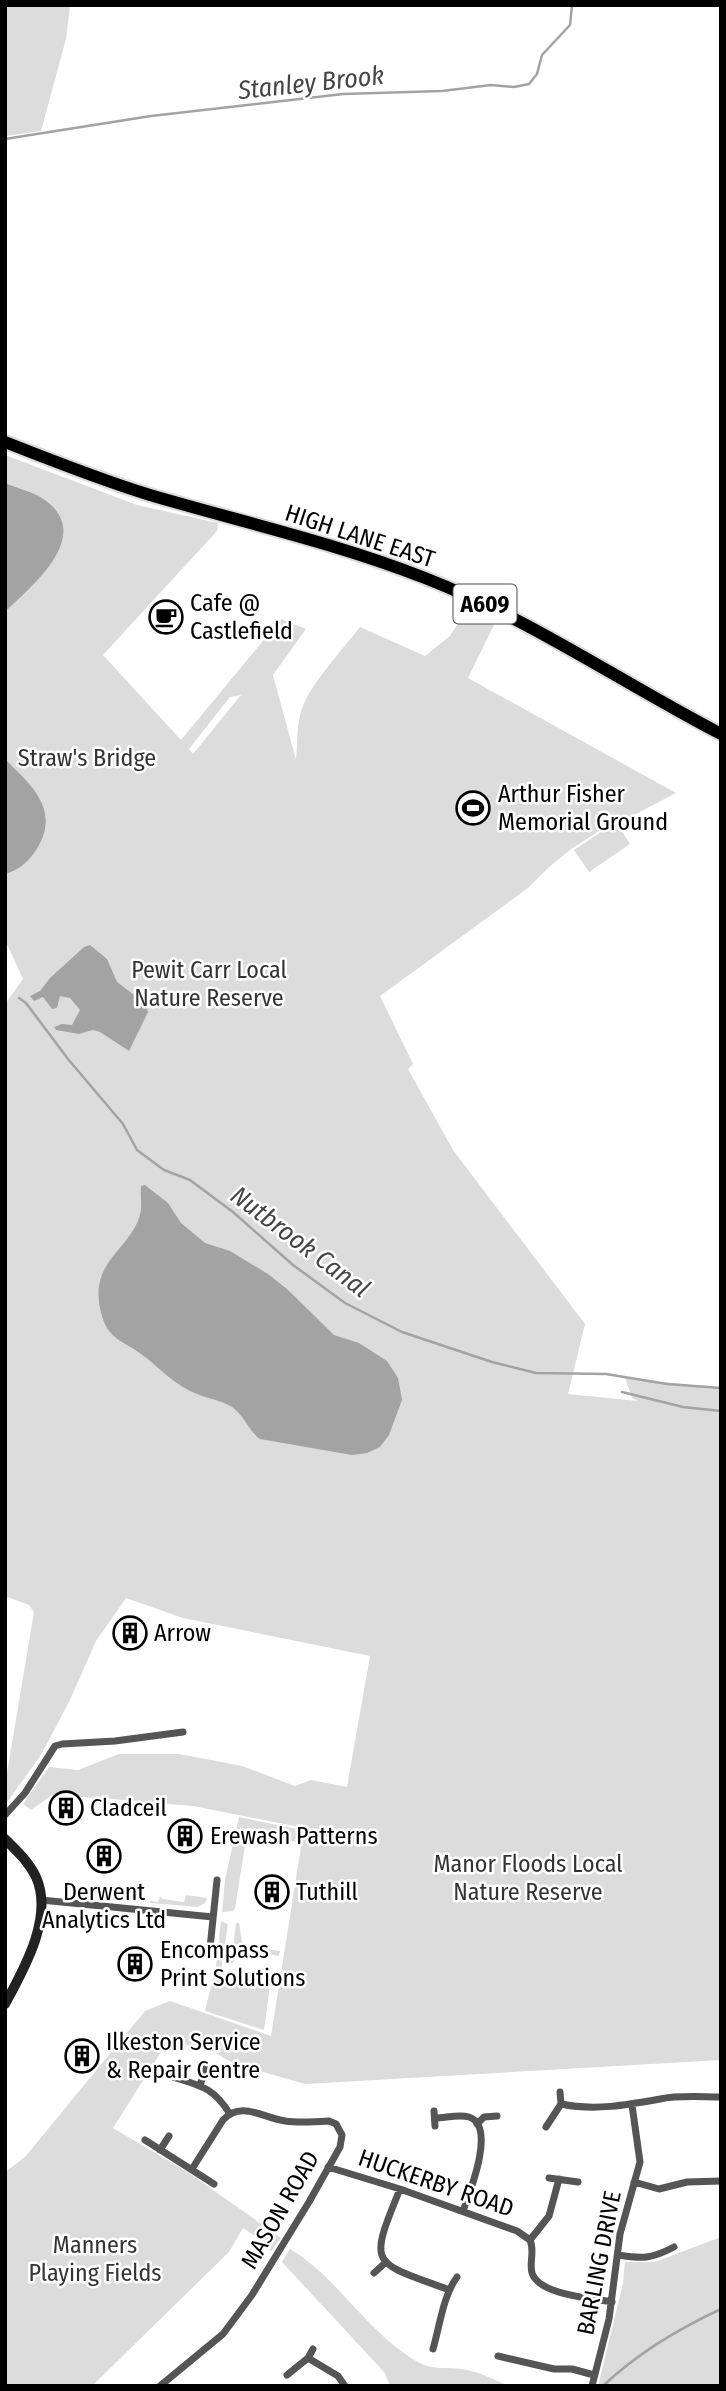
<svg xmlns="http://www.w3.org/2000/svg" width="726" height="2391" font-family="'Fira Sans Condensed',sans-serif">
  <rect width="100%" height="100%" fill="#fff"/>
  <path fill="#dcdcdc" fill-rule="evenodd" d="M5,5H70L66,39L41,131L5,136Z
    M5,455L137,505L218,523L217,531L103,655L181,740L281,619L306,629L273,675L296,760C298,742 296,723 303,706C312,682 344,648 360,627L425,656L450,636L466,611L494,625L468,678L676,793L638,813L613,822L571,849L548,868L528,888L380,996L413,1064L408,1069L453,1150L585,1324L568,1394L638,1401L632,1398L625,1378L721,1388V2060L305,2084L233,2063L210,2050L168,2041L113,2128L189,2173L281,2238L271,2251L261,2240L243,2228L229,2252L92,2386H5V2172L25,2157L145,2011L170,2001L271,2036L304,1828L193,1806L112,1799L52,1795L31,1810L23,1804L49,1767L78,1770L119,1754H179L242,1766L295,1786L311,1780L347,1787L370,1656L183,1618L126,1598L96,1641L69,1702L41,1755L5,1805V1785L34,1612L29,1605L5,1596V1004L23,979L5,940ZM241,695L193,754L189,749L230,697Z
    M616,822L630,844L589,872L574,850Z
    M239,1817L301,1830L299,1842L247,1834L235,1908L233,1911L222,1912L225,1880Z
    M186,1895L207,1898L205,1903L198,1907L150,1903V1901L158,1902L160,1896L163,1899L184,1902Z
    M221,1921L228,1924L220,1977L270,1985L264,2030L205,2011L216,1966Z
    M236,1923H239L242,1942L247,1946L280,1951L279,1956L239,1949L233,1963H231Z
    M721,2237V2386H598L623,2283L625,2262H655Z
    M290,2249C339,2278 368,2335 420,2363C433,2370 448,2367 462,2369C479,2372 492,2378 508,2386H390L385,2373L282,2262Z"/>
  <path fill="#a3a3a3" d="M5,483C19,489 39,493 50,504C90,540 30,587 5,612Z
    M5,759C31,785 60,809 38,847C30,860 20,870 5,874Z
    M90,945L107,959L117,982L146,1004L148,1012L129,1051L100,1032L93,1030L79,1034L56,1030L54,1027L62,1024L72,1025L80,1010L70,998L60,996L57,1008L52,1009L43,997L34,1001L30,996L40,991L50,978L84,947Z
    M145,1185L168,1203L181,1223L205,1243L230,1251L268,1274L287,1289L334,1335L359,1343L387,1361L398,1378L402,1400L389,1435L380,1447L367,1453L352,1455L260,1439C248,1430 244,1415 232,1407C221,1400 209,1399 197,1394C175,1386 159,1367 141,1354C131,1346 118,1342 110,1332C101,1322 97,1299 99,1286C103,1258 130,1244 139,1218C143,1207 140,1197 141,1186Z"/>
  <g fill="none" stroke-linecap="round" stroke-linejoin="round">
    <path stroke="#a3a3a3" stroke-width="2.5" d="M5,139L151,116L343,94L442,91L491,85L514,87L529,84L537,74L542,55L570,25L572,5
      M19,998L26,1003L68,1059L123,1124L137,1150L164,1170L190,1180L233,1212L293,1265L345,1303L402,1332L492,1362L536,1373L606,1374L667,1384L721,1388
      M622,1392L683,1407L721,1411
      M604,2385C639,2352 678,2329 721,2309"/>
    <defs>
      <path id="primary" d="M5,442C53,461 101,480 150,495C242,522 336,543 425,578C530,619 621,682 721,734"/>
    </defs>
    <use href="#primary" stroke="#dbdbdb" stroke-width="16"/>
    <path stroke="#555" stroke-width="7" d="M5,1815L25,1793L55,1746L62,1744L115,1741L183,1732
      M41,1900L213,1917
      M210,1948L217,1880
      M173,2077C201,2086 213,2087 230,2114
      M200,2085L206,2068
      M561,2104C594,2111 627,2105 660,2099C679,2095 701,2097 721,2097
      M434,2111L435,2126
      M435,2118C445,2118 459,2114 469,2117C497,2126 469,2194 463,2211
      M477,2124L484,2117L497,2116
      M546,2127L561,2104L560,2092
      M145,2140L214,2184
      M160,2150L169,2136
      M328,2167L400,2189L517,2231L530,2240
      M549,2178L578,2182
      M634,2182L659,2189L687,2182L721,2181
      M400,2189C368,2267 371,2261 447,2289
      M530,2240C535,2251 529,2262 532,2273C539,2295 592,2298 612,2302
      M530,2240L549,2216L559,2179
      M618,2255C643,2259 651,2259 674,2247
      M374,2273L385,2263
      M433,2349C440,2325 443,2296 457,2277
      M498,2356L554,2369H572L594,2375
      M308,2358L338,2376L345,2386
      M287,2375L308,2358L313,2349
      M160,2386L223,2334L252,2295L309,2202L340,2147L342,2135L336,2124L329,2121C314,2122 299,2123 285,2121C263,2118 241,2100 223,2120L192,2169
      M592,2386L609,2319L620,2234L640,2162L632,2105"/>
    <path stroke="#222" stroke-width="10" d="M5,1839C17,1851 29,1862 36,1877C54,1917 24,1969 5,2004"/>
    <use href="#primary" stroke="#000" stroke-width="12"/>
  </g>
  <defs>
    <symbol id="cafe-ring" viewBox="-11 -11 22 22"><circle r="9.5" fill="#fff" stroke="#000" stroke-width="1.5"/><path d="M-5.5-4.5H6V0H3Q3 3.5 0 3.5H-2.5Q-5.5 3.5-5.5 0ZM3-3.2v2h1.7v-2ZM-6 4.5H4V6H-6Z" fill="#000"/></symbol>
    <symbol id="stadium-ring" viewBox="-11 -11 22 22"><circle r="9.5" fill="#fff" stroke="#000" stroke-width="1.5"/><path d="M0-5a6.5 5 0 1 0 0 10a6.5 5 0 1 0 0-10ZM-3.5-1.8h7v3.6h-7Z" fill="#000"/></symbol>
    <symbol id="building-ring" viewBox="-11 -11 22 22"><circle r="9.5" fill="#fff" stroke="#000" stroke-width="1.5"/><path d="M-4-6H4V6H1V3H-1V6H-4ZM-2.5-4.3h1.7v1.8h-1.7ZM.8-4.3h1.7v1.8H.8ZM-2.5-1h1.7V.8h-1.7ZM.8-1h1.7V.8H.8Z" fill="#000"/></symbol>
  </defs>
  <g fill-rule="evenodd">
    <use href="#cafe-ring" x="147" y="598" width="38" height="38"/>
    <use href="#stadium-ring" x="454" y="789" width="38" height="38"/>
    <use href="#building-ring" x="111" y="1614" width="38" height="38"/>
    <use href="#building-ring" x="47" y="1789" width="38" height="38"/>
    <use href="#building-ring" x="166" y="1817" width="38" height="38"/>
    <use href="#building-ring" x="85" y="1837" width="38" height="38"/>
    <use href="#building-ring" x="253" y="1873" width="38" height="38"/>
    <use href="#building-ring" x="116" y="1945" width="38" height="38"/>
    <use href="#building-ring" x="63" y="2037" width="38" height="38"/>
  </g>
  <g text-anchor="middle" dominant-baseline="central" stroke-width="5" stroke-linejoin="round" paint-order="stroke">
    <rect fill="#fff" stroke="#4c4c4c" stroke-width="2" x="453.5" y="584.5" width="63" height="39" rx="5"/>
    <g font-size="23" font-weight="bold" fill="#000">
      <text x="485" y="604">A609</text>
    </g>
    <g font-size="24" fill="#000" stroke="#fff">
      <text transform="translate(360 536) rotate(18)">HIGH LANE EAST</text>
      <text transform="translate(436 2183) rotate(19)">HUCKERBY ROAD</text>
      <text transform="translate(280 2210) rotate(-60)">MASON ROAD</text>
      <text transform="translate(599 2263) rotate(-79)">BARLING DRIVE</text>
    </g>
    <g font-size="24" fill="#000" stroke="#fff" text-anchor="start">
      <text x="190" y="603">Cafe @<tspan x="190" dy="28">Castlefield</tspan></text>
      <text x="498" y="794">Arthur Fisher<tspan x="498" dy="28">Memorial Ground</tspan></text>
      <text x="154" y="1633">Arrow</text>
      <text x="90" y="1808">Cladceil</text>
      <text x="210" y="1836">Erewash Patterns</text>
      <text x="104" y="1892" text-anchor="middle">Derwent<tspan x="104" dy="28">Analytics Ltd</tspan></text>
      <text x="296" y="1892">Tuthill</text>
      <text x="160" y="1950">Encompass<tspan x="160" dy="28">Print Solutions</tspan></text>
      <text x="106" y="2042">Ilkeston Service<tspan x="106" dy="28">&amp; Repair Centre</tspan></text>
    </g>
    <g font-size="24" fill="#333" stroke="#fff">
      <text x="87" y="758">Straw's Bridge</text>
      <text x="209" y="970">Pewit Carr Local<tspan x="209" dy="28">Nature Reserve</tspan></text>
      <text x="528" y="1864">Manor Floods Local<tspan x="528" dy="28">Nature Reserve</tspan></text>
      <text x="95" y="2245">Manners<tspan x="95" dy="28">Playing Fields</tspan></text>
    </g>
    <g font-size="26" font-style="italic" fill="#444" stroke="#fff">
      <text transform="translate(311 83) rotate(-6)">Stanley Brook</text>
      <text transform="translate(300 1242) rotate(37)">Nutbrook Canal</text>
    </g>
  </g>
  <rect width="726" height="2391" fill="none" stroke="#000000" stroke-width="14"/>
</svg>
